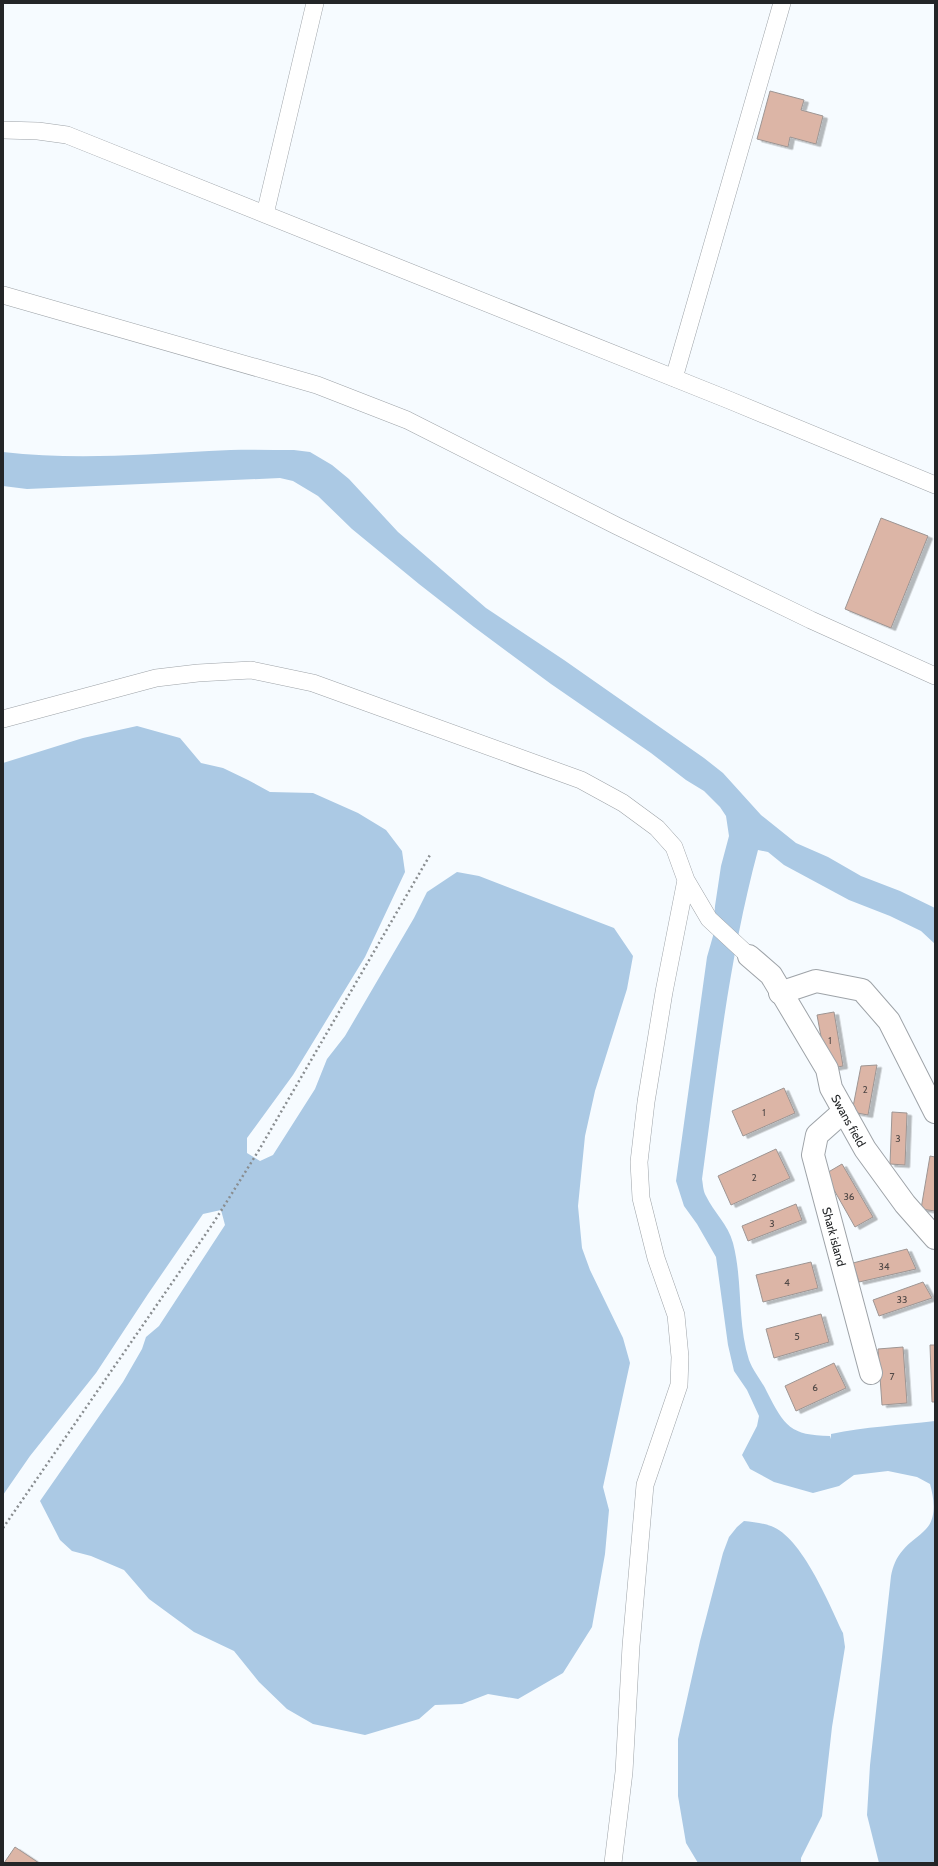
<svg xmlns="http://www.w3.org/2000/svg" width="938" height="1866" font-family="Cabin,sans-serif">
  <defs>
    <filter id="shadow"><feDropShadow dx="4.5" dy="2.5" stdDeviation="0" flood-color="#0004"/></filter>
  </defs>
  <rect width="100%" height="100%" fill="#f6fbff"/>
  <path fill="#abc9e4" d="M294,450L310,452L332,465L349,479L398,532L486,608L564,660L704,758L723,773L761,815L796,843L828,857L861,876L900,891L935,908V944L921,931L890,916L849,900L784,865L768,852L758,850C729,958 717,1069 702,1179C703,1184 703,1191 706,1196C714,1213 728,1224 733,1243C743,1281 737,1322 749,1360C753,1371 762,1381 767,1392C785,1427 790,1435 830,1436L831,1439V1434C865,1427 900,1425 935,1421V1863H879L867,1815L870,1765L891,1576C893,1566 896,1558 903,1550C909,1542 919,1537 926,1529C937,1518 934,1498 930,1484L917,1477L888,1471L854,1475L839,1486L813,1493L774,1482L750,1469L742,1455L757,1426L759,1416L747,1390L734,1371L728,1345L716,1257L697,1224L684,1206L676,1181L707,957L713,936L715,906L721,866L729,836L726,816L720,807L704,791L686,780L651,753L551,684L474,627L419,584L352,529L318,496L293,481L280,478L27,489L3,486V452C71,460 141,455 209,451C238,449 266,450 294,450Z
    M137,726L180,738L201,763L223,768L248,780L270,792L313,793L358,813L386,830L402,851L405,872L365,957L293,1075L247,1138V1153L260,1161L273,1155L315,1089L327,1059L345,1036L414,918L427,892L457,872L479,876L614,928L633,956L627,989L595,1091L585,1136L578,1206L582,1248L590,1270L623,1338L630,1363L603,1487L609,1510L605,1554L592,1627L563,1673L518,1699L488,1694L462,1704L435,1705L419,1719L365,1735L313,1724L287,1709L259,1682L234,1651L194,1632L149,1599L124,1570L91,1556L72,1551L60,1540L40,1501L123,1382L142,1349L146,1337L159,1326L225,1225L221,1210L203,1214L148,1294L96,1373L30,1456L3,1495V763L83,738Z
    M744,1521C753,1522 763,1523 771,1526C802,1537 829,1604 843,1633L845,1647L832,1727L822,1816L801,1858V1863H698L686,1843L678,1796V1739L700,1641L723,1553L729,1537L737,1527Z"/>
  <path fill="#dcb5a6" stroke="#9d9593" filter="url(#shadow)" d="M770,91L804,100L801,110L823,116L816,144L790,137L788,147L757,139Z
    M881,518L928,536L891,628L845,609Z
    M834,1012L843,1066L827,1069L817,1015Z
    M877,1065L868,1115L852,1112L861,1066Z
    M784,1088L795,1113L743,1136L732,1111Z
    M892,1112L907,1113L905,1165L890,1164Z
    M776,1149L790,1178L731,1205L718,1176Z
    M930,1156L935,1157V1211L921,1209Z
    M842,1164L873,1217L855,1227L825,1174Z
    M796,1204L802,1220L748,1241L742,1226Z
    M907,1249L916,1269L859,1282L853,1263Z
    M811,1262L818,1288L763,1302L756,1275Z
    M923,1282L932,1298L879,1316L873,1300Z
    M821,1314L829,1342L774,1358L766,1329Z
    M930,1345H935V1402H932Z
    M903,1347L907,1403L882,1405L878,1349Z
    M834,1363L846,1388L796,1411L785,1386Z
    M15,1847L39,1863H4Z"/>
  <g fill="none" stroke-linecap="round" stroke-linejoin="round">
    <defs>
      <path id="lane" d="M3,130L38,131L67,135L729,400L935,485
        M265,214L315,3
        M3,295L317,385L407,420L617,526L811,620L935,676
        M674,378L782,3
        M3,719L156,678L198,673L251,670L313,683L581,780L623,803L657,828L674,847L686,880L709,919L749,956
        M613,1863L624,1772L631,1646L645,1485L679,1385L680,1357L676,1315L656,1258L641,1198L639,1162L646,1102L664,992L686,880"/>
      <g id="street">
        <path id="s1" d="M749,956L771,975L827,1069L831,1088L865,1149L905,1204L935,1238"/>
        <path d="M780,993L816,981L862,990L889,1021L935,1112"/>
        <path id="s2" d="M844,1111L817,1135L813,1155L871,1373"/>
      </g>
    </defs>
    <use href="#lane" stroke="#9ea3a8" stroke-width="18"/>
    <use href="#street" stroke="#9ea3a8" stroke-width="24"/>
    <path stroke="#898d90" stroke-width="2.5" stroke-dasharray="2 3" stroke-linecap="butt" d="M3,1528L214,1222L259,1150L430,855"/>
    <use href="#lane" stroke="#fff" stroke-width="17"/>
    <use href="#street" stroke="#fff" stroke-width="22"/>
  </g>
  <g text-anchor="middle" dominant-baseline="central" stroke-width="3.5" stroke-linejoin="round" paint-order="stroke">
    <g font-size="10" fill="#514947">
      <text x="830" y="1040">1</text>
      <text x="865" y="1089">2</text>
      <text x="764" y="1112">1</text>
      <text x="898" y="1138">3</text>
      <text x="754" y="1177">2</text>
      <text x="849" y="1196">36</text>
      <text x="772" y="1223">3</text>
      <text x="884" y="1266">34</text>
      <text x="787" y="1282">4</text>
      <text x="902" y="1299">33</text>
      <text x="797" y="1336">5</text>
      <text x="892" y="1376">7</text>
      <text x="815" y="1387">6</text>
    </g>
    <g font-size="12" fill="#232527" stroke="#fff">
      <text stroke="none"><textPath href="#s1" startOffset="195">Swans field</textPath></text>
      <text stroke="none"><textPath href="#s2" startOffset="141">Shark island</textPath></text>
    </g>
  </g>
  <rect width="938" height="1866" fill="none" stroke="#232527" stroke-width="8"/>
</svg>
